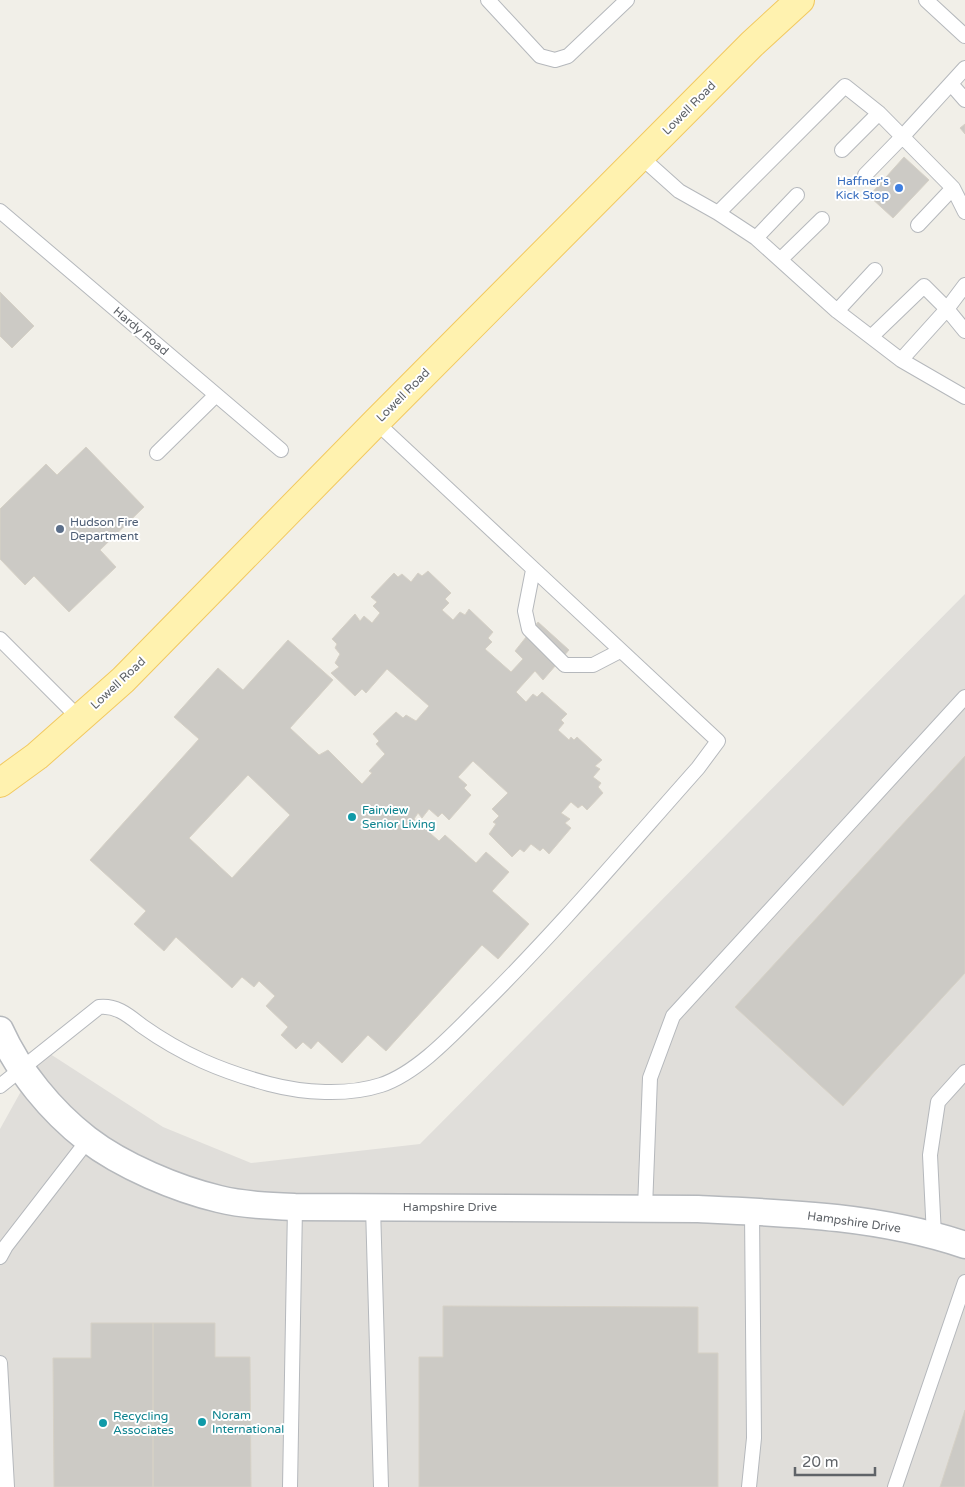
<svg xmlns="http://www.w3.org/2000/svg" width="965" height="1487" font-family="'Varela Round',sans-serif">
  <rect width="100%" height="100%" fill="#f1efe8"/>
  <path fill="#e0deda" d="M965,594V1487H0V1129L44,1050L163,1127L251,1163L420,1144Z"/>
  <path fill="#cccac5" stroke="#d6d1c6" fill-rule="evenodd" d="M965,124V134L960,128Z
    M904,157L929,180L893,218L869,196Z
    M0,292L34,326L12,348L0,336Z
    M86,447L144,507L100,550L116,567L69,612L34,576L25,585L0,559V509L46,464L57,475Z
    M428,571L451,593L445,599L449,603L442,610L453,620L460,612L465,615L469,609L493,632L488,638L492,642L485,649L511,672L523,659L515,651L538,622L569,650L543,680L535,671L516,692L526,702L533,694L537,697L542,692L567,714L561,720L564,723L558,730L569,740L571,737L574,740L577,737L602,760L595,766L600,769L593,777L601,783L598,787L603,793L587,810L582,805L578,808L571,802L561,813L570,819L565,823L571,828L549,854L543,848L540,851L531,844L524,852L520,849L512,857L489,834L496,824L493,822L499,816L492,809L508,793L473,761L458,777L467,785L464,788L471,795L449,820L442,813L438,817L429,809L422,818L418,813L414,819L439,841L445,835L476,863L486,852L509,872L492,891L529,924L498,959L482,945L386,1051L368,1035L342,1063L318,1041L311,1049L303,1042L296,1049L281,1035L288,1027L266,1006L275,996L259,981L254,987L242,977L232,988L176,937L164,951L134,924L146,911L90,860L199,739L174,717L218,668L243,690L288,640L333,680L290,728L319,755L328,750L362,784L372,773L369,771L385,754L376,744L379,741L373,734L396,712L403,718L406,715L416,721L429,706L387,669L366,693L362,689L355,696L331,673L339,667L335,663L340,654L335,648L337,644L332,639L355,614L360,621L364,616L372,623L380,613L373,606L377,602L371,597L394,573L398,577L402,574L411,582L418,573L422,576ZM248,775L290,815L232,878L189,838Z
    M965,756V973L843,1106L735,1007Z
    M443,1306L698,1307V1353H718V1487H419V1357H443Z
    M91,1323H153V1487H54L53,1358H91Z
    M153,1323H215V1357H250L251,1487H153Z
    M965,1410V1487H940Z"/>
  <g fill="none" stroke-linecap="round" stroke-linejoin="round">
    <defs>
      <path id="lane" d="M488,0L540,56L555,60L568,56L627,0
        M926,0L965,36
        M951,84L965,100
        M842,150L879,113
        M641,157L679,191L718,213L756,238L837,311L901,360L965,397
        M865,175L903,136L965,68
        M0,211L281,450
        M718,213L845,86L879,113L953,188L965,212
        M918,225L953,188
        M756,238L797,195
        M781,259L822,219
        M837,311L875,270
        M871,337L924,286L947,309L965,331
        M901,360L947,309L965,285
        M157,453L216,395
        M533,570L525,611L529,629L565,665H593L620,651
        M0,639L80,719
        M0,1086L99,1007C117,1005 129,1016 142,1026C183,1055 221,1071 269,1084C303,1093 347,1096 381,1085C417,1073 452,1035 479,1008C556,932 626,849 698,768L718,741L376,422
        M373,1207L381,1487
        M645,1208L650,1078L673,1016L965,697
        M934,1236L930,1155L938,1102L965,1072
        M0,1257L6,1246L88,1140
        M0,1363L7,1487
        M290,1487L295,1207
        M749,1487L754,1438L752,1211
        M895,1487L965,1282"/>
      <path id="street" d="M0,1030C19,1072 51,1111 87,1139C122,1166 177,1189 219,1199C244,1205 270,1206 295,1207L698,1209C788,1213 879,1216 965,1245"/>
      <path id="primary" d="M0,783L37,756L123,680L376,422L752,44L800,0"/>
    </defs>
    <use href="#lane" stroke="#b5b8bc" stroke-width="16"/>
    <use href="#street" stroke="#b5b8bc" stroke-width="29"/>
    <use href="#primary" stroke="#f2c960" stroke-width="30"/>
    <use href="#lane" stroke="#fff" stroke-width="14"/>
    <use href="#street" stroke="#fff" stroke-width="26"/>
    <use href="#primary" stroke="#fff2af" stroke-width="28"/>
  </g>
  <circle fill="#3f7fe0" stroke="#fff" stroke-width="2" cx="899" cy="188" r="5"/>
  <circle fill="#5c6f8a" stroke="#fff" stroke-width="2" cx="60" cy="529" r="5"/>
  <g fill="#0f9aa8" stroke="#fff" stroke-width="2">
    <circle cx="352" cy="817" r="5"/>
    <circle cx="202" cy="1422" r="5"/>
    <circle cx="103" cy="1423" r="5"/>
  </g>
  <g text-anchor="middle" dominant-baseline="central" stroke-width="4" stroke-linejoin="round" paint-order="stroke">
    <g font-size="12" fill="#5f6368" stroke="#fff">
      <text transform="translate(689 108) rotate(-45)">Lowell Road</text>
      <text transform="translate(141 331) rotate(40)">Hardy Road</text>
      <text transform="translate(403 395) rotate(-45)">Lowell Road</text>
      <text transform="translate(118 683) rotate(-43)">Lowell Road</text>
      <text x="450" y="1207">Hampshire Drive</text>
      <text transform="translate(854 1222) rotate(8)">Hampshire Drive</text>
    </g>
    <g font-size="12" fill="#366cbe" stroke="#fff" text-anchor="end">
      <text x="889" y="181">Haffner's<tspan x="889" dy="14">Kick Stop</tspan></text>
    </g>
    <g font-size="12" fill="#4e5e75" stroke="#fff" text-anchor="start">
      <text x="70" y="522">Hudson Fire<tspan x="70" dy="14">Department</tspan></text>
    </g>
    <g font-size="12" fill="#0d838f" stroke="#fff" text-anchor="start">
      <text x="362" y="810">Fairview<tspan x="362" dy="14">Senior Living</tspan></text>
      <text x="212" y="1415">Noram<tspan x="212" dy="14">International</tspan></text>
      <text x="113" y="1416">Recycling<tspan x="113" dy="14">Associates</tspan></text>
    </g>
  </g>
  <path d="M795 1467v8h80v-8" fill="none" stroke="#5f6368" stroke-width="2.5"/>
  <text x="802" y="1467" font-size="15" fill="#5f6368" stroke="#ffffff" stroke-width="4" paint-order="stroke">20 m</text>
</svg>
